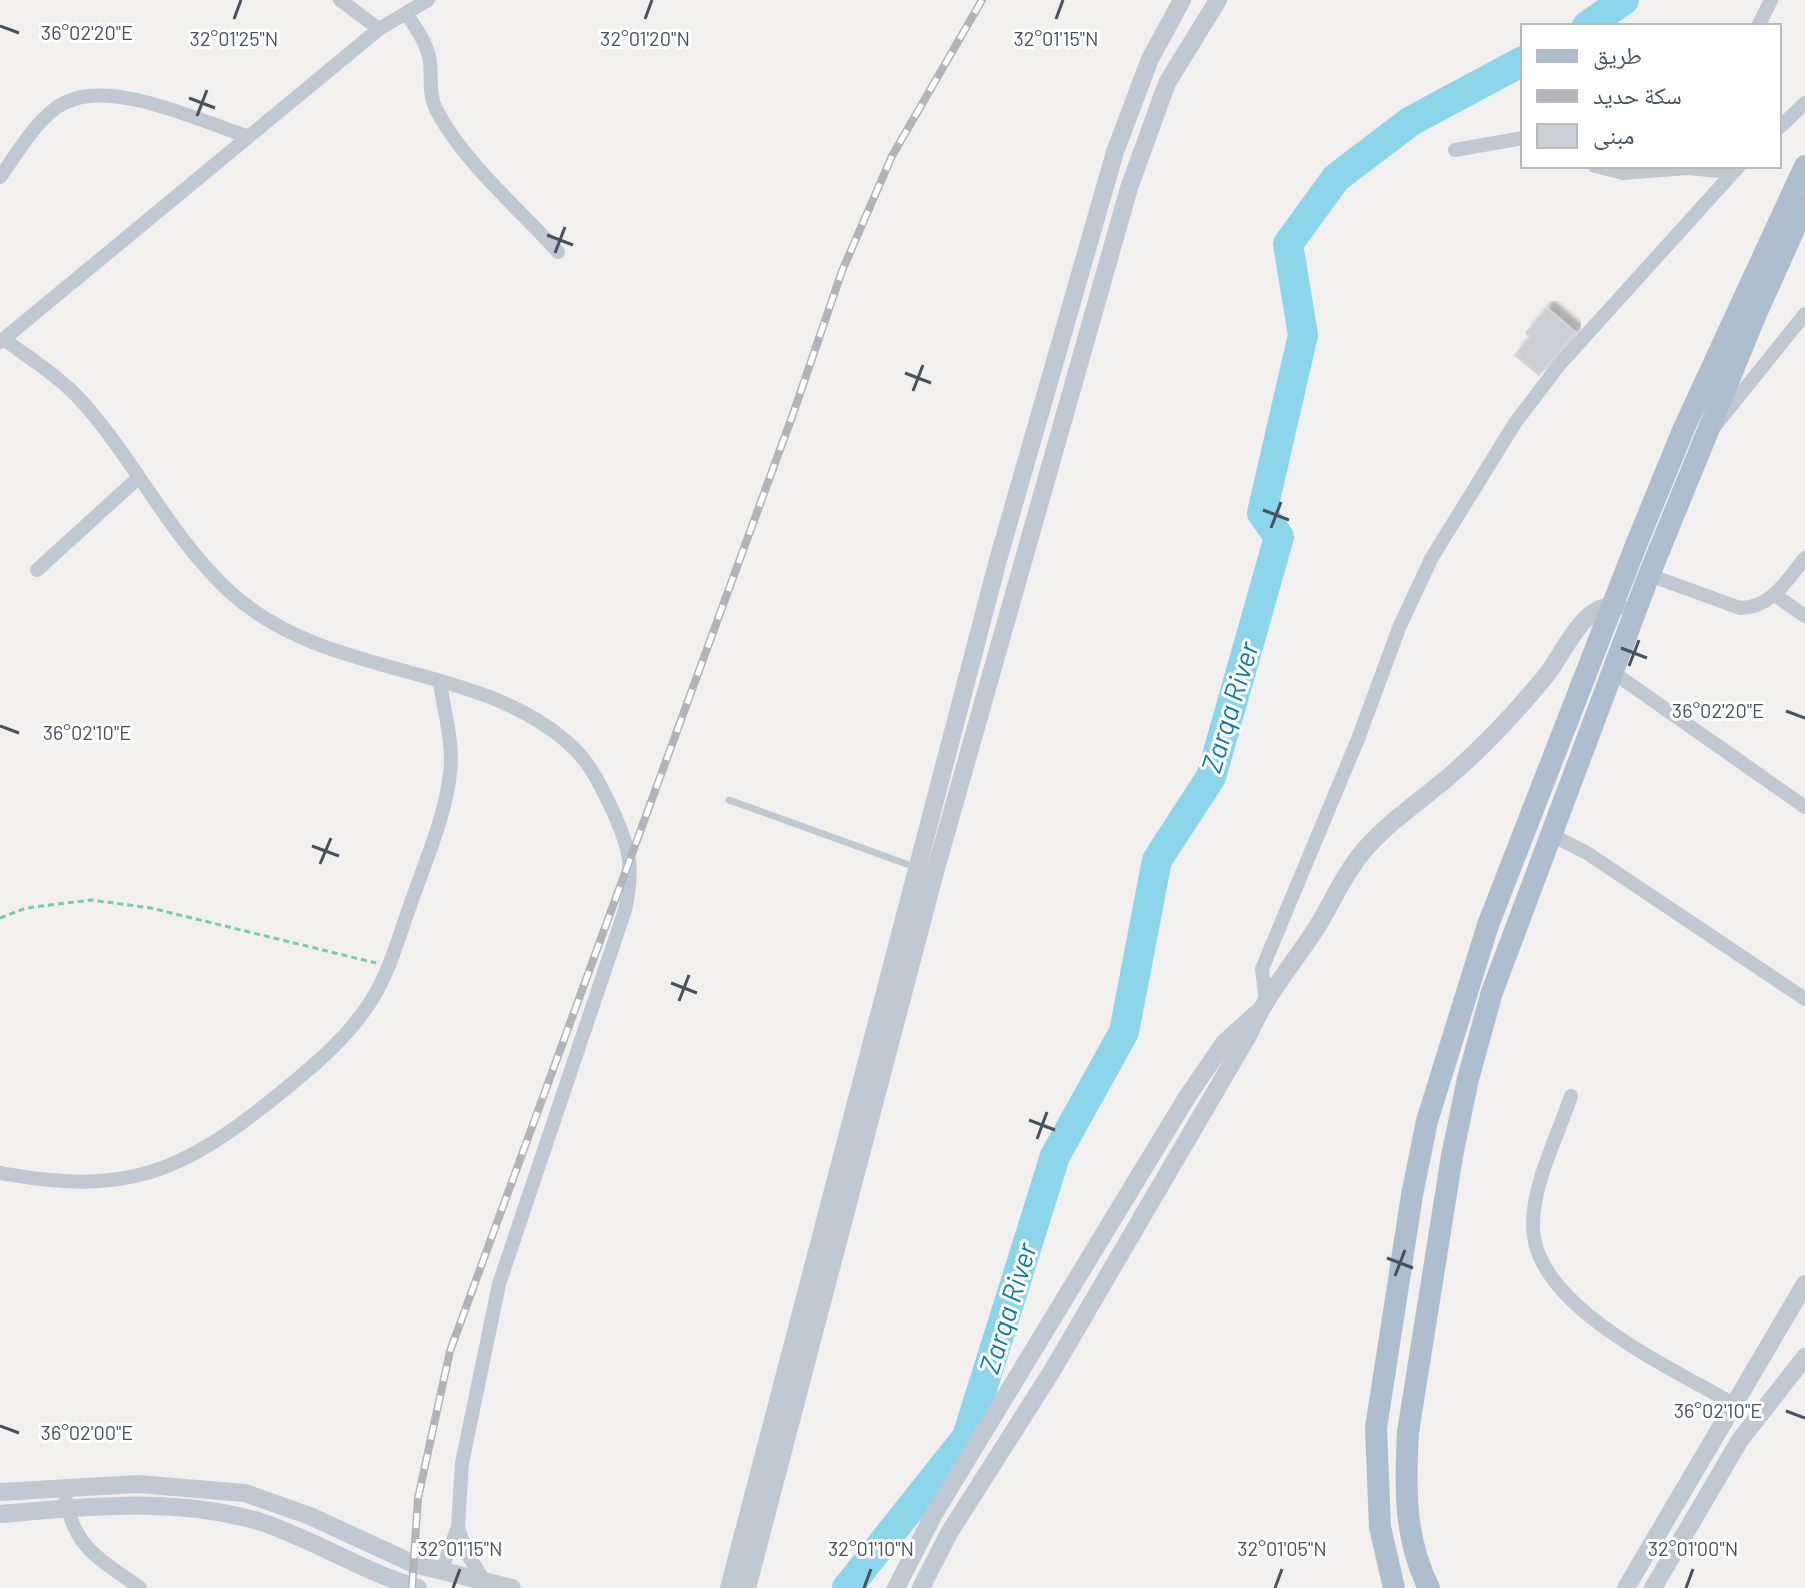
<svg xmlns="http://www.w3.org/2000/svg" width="1805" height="1588" font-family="Barlow,'Noto Naskh Arabic',sans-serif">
  <defs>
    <filter id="shadow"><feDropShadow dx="7" dy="-7" stdDeviation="2" flood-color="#0004"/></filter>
  </defs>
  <rect width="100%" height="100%" fill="#f2efef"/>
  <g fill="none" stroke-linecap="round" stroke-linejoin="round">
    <path stroke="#8cd5eb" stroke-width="30" d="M1587,26L1624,0
      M847,1588L967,1437L1055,1156L1124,1032L1157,860L1211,777L1279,537L1262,513L1303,335L1288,244L1336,178L1411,121L1523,61"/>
  </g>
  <path fill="#ccced4" stroke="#d3d5db" stroke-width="2" filter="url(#shadow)" d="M1547,308L1575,332L1539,375L1515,355L1530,337L1526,333Z"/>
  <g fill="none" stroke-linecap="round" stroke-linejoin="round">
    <path stroke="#77cda4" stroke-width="3" stroke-dasharray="6 4" stroke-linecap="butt" d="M0,918L26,908L91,900L151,908L376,963"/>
    <path stroke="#c0c9d1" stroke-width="7" d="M729,800L915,867"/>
    <path stroke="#c0c9d1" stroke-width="14" d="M340,0L379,29
      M406,13C415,27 425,40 429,56C433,75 427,92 437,111C463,161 520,210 558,252
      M1758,26L1771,0
      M1779,128L1805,103
      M1455,150L1523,138
      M1595,166L1623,173L1687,168L1732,172
      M0,177C17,154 38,116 64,103C111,78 199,121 247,136
      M5,340C32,360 63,379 85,405C137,464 172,539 230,592C327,680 473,661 566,741C587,758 599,782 610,805C629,845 635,866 625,910L499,1284L462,1463L458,1527L441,1571
      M0,342L379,29L428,0
      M1714,427L1805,314
      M37,570L138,478
      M1649,575L1740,608C1771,608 1787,580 1805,558
      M1775,595L1805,616
      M1614,673L1805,807
      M1550,834L1587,853L1805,999
      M1266,1003L1262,969L1358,739L1399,628L1431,559L1515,423L1560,364L1739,166
      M1571,1096C1558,1136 1533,1182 1533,1225C1532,1307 1675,1369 1735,1405
      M0,1173C126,1196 180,1174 278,1095C312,1067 347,1039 371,1001C392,968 402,925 416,889C429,852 446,812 450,773C454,745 444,711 440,683
      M66,1500C75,1550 102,1560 140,1588
      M458,1527L466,1552L485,1582"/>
    <path stroke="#c0c9d1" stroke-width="18" d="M0,1492L138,1484L245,1493L310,1516L414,1564L512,1588
      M0,1514C87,1507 176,1496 261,1522C315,1540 364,1572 418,1588
      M729,1588L998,560L1115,152L1150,59L1182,0
      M747,1588L935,872L1129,188L1167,83L1218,0
      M896,1588L934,1514L1187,1097L1224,1043L1256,1014
      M921,1588L949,1533L1052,1371L1249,1034C1265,996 1294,963 1317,927C1332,903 1343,876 1361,854C1387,822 1421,801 1452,774C1485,745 1516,712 1544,678C1565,654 1581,602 1619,606
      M1626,1588L1805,1284
      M1653,1588L1740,1440L1805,1357"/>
    <path stroke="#afbece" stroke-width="22" d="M1394,1588L1380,1527L1376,1428L1412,1195L1427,1121L1488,925L1636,545L1684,428L1805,166
      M1429,1588C1404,1539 1405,1486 1408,1432L1452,1156L1468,1079L1492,992L1649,575L1755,316L1805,205"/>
    <defs>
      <path id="rail" d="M412,1588L418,1498L450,1351L793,414L842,271L892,156L982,0"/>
    </defs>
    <use href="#rail" stroke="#b2b4ba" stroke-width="8"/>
    <use href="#rail" stroke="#fff" stroke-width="5" stroke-dasharray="15" stroke-linecap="butt"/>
  </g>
  <path fill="none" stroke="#47525d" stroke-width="3" d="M234,19L241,0M645,19L652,0M1056,19L1063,0M0,26L19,33M189,98L215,108M197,116L207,90M547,235L573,245M555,253L565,227M905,373L931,383M913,391L923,365M1263,510L1289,520M1271,528L1281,502M1621,648L1647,658M1629,666L1639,640M1786,711L1805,718M0,726L19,733M312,846L339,856M320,864L331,838M671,983L697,993M679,1001L689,975M1029,1120L1055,1130M1037,1139L1047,1112M1387,1258L1413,1268M1395,1276L1405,1250M1786,1411L1805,1418M0,1426L19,1433M453,1588L460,1569M864,1588L871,1569M1275,1588L1282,1569M1686,1588L1693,1569"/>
  <g text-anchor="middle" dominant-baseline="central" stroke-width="6" stroke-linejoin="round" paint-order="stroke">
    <g font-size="28" font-style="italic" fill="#0e7fa2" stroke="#fff">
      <text transform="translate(1229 707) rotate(-73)">Zarqa River</text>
      <text transform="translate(1007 1308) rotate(-73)">Zarqa River</text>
    </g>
  </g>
  <g font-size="20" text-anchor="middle" fill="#47525d" stroke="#fff" stroke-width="6" stroke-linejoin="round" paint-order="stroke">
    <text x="87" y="40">36°02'20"E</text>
    <text x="234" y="46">32°01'25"N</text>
    <text x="645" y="46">32°01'20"N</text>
    <text x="1056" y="46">32°01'15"N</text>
    <text x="1718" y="718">36°02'20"E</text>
    <text x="87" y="740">36°02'10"E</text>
    <text x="1718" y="1418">36°02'10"E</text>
    <text x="87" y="1440">36°02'00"E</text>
    <text x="460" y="1556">32°01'15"N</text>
    <text x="871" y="1556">32°01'10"N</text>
    <text x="1282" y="1556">32°01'05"N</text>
    <text x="1693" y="1556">32°01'00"N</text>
  </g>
  <rect x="1521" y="24" width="260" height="144" fill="#ffffff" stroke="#b5babe" stroke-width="2"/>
  <rect x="1537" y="50" width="40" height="12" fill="#afbece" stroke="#b5babe" stroke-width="2"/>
  <text x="1593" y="64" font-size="24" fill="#47525d">طريق</text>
  <rect x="1537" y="90" width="40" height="12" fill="#b2b4ba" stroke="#b5babe" stroke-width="2"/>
  <text x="1593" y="104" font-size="24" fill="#47525d">سكة حديد</text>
  <rect x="1537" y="124" width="40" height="24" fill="#ccced4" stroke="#b5babe" stroke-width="2"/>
  <text x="1593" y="144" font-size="24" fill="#47525d">مبنى</text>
</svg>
